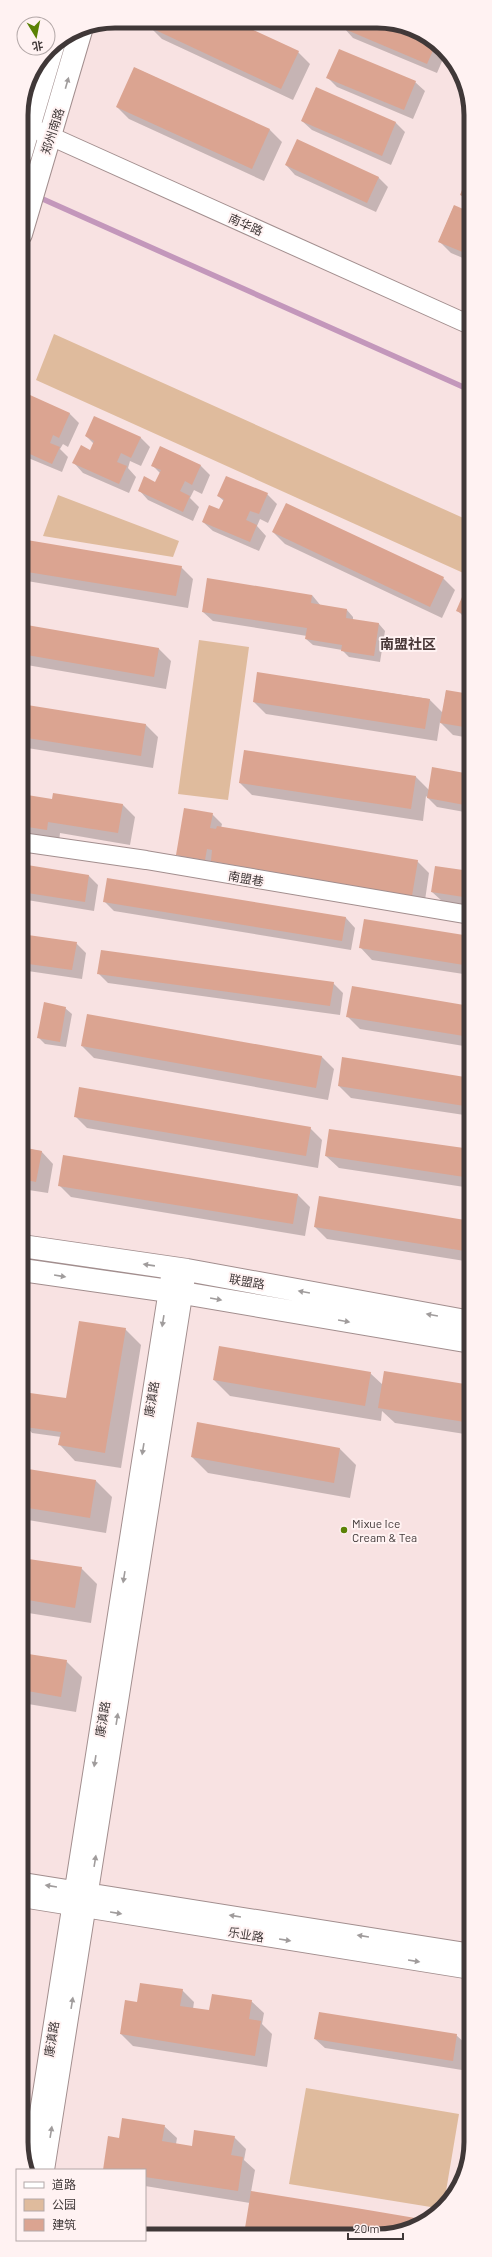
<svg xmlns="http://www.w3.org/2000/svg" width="492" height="2257" font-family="Barlow,'Noto Sans SC',sans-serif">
  <rect width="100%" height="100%" fill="#f8e2e2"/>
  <path fill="#dfbb9d" d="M54,334L470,521V576L36,380Z
    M58,495L179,541L173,557L43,536Z
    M199,640L249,647L228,800L178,794Z
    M306,2088L459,2114L443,2209L289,2184Z"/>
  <path fill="#0003" d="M153,21L234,22L298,52L310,64L293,100L162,39L150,27Z
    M346,23H395L446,52L437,73L353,38L344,28Z
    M135,68L270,130L282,142L264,181L129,119L117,107Z
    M328,78L415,82L425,91L413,119L337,87Z
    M316,88L396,123L405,132L391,165L312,130L302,121Z
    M286,165L378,177L388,187L376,212L295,175Z
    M470,172V204L461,195Z
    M454,206L470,213V261L451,253L439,241Z
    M69,413L79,423L68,447L63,444L60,449L68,457L62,472L21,455V431L25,425L21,421V418Z
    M86,436L140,437L150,447L141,466L130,461L128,468L136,477L129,493L83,473L74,463L91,451L94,444Z
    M161,447L201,466L210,475L202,494L194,490L190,498L199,507L193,521L148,500L139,490L156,483L160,473L152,465Z
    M267,494L277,504L268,523L260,519L257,526L266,536L259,551L213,531L203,522L220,510L224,501L218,496Z
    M273,532L443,578L455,590L442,618L285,544Z
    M21,540L181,567L193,579L188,608L21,580Z
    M469,584L470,585V623L457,610Z
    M312,595L321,606L347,610L353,617V620L379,624L385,631L380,662L349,657L342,650L313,645L306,639L307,636L213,621L203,612Z
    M21,625L159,649L171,661L166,689L21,664Z
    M258,673L429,699L443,713L446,691L470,695V738L453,735L440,722L437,741L266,714L254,702Z
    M21,705L146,725L158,737L153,768L21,747Z
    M433,768L470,775V813L437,807L426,796L423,821L252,795L240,783L416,777L429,790Z
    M21,795L53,800L123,805L135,817L130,845L60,833L59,842L21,836Z
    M212,814L222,824L221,828L417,861L429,873L424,907L186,864L177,854Z
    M21,865L89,876L98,885L94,911L21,899Z
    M436,867L470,872V906L442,901L432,892Z
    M104,901L346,918L355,928L351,950L114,911Z
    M365,920L470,937V975L372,960L360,947Z
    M21,935L76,943L86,953L82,979L21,970Z
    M98,973L333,983L343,993L340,1015L108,983Z
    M353,987L470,1007V1047L360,1029L348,1017Z
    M21,1008L29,1016L25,1041H21Z
    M65,1008L72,1014L66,1047L45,1044L38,1037Z
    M82,1046L322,1057L334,1069L328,1100L94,1058Z
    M471,1079V1116L351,1098L339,1086Z
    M75,1116L310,1128L322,1140L318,1168L87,1128Z
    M21,1148L41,1151L53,1164L48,1193L22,1189Z
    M471,1151V1188L339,1168L326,1156Z
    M64,1157L298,1195L310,1207L305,1236L71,1197L59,1185Z
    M471,1222V1262L327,1239L315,1227Z
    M125,1329L141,1345L121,1468L75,1461L60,1445L61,1437L32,1433L26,1426L66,1399Z
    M370,1373L383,1385L471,1386V1435L395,1423L382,1411L381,1421L230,1396L214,1380Z
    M198,1424L340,1449L356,1465L350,1498L208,1473L192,1457Z
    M22,1469L96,1481L112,1497L106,1533L22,1519Z
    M22,1559L81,1568L97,1584L91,1623L22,1612Z
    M22,1654L66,1661L82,1677L76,1712L22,1703Z
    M182,1990L194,2002L193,2009L210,2011L251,2001L264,2013L262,2024L272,2034L267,2067L133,2046L121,2034L137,2003Z
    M456,2035L466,2044L471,2037V2064L464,2057L462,2070L325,2048L315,2039Z
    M164,2126L177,2138L176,2144L193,2147L234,2137L246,2149L244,2160L255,2170L251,2192L425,2221L418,2226L389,2235H253L246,2228L250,2203L145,2186V2170H104L120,2139Z"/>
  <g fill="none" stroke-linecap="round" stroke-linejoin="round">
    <path stroke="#c397bb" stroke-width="5.5" d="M36,196L470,390"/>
  </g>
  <path fill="#dba491" d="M152,21L236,22L299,51L281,89L149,27Z
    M345,23H395L435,46L427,64L342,28Z
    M339,49L416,81L404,110L326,78Z
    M134,67L270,129L252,169L116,107Z
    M316,87L396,122L382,156L301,121Z
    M297,139L379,177L367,203L285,165Z
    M470,170V199L460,195Z
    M454,205L470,212V255L438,242Z
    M30,395L70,413L59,438L53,435L50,443L60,447L52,464L21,450V430L25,423L21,421V415Z
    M94,416L141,437L131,458L121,453L117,462L127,466L119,484L72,463L81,445L90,450L94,441L85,436Z
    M160,446L201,465L192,485L185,481L180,491L190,496L183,512L138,491L144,476L155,482L161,470L151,466Z
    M226,476L268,493L259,514L250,511L246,520L257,525L250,542L202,522L209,505L219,509L224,499L217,496Z
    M286,503L444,577L430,607L272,532Z
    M21,539L182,566L176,596L21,571Z
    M207,578L312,595L311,603L347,609L346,618L379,623L374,656L341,651L342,645L305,639L307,628L202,612Z
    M468,583L470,584V617L456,611Z
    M21,624L159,648L154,677L21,654Z
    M257,672L430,699L425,729L253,702Z
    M446,690L470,694V728L440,723Z
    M21,704L146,724L141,756L21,737Z
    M244,750L416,776L411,809L239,783Z
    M432,767L470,774V806L427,798Z
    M53,793L123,804L118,833L48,822L47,830L21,826V794L52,799Z
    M184,808L213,813L210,828L216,829L217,826L418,860L412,896L211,861L212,850L207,849L205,860L176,855Z
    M21,864L89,875L85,902L21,892Z
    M435,866L470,871V898L431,892Z
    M107,878L346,917L342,941L103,902Z
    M364,919L470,936V966L359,948Z
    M21,934L77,942L72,970L21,963Z
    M101,950L334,982L330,1006L97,974Z
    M352,986L470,1006V1037L346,1017Z
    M44,1002L66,1007L60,1042L37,1038Z
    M87,1014L322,1056L316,1088L81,1046Z
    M342,1057L471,1078V1107L338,1086Z
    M79,1087L311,1127L306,1156L74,1117Z
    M329,1129L471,1149V1178L325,1156Z
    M21,1147L42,1151L36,1182L21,1179Z
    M63,1155L298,1194L293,1224L58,1186Z
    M319,1196L471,1221V1252L314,1227Z
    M79,1321L126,1328L105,1453L58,1445L61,1432L25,1427L30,1393L66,1398Z
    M219,1346L371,1372L365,1406L213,1380Z
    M384,1371L471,1385V1423L378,1408Z
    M197,1422L340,1448L334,1483L191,1457Z
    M22,1468L96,1480L90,1518L22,1507Z
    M22,1558L82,1567L75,1608L22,1599Z
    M22,1653L67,1660L61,1697L22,1690Z
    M140,1983L183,1989L180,2006L209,2010L212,1994L252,2000L249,2019L261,2021L255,2056L120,2034L125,2000L137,2002Z
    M319,2012L457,2034L453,2061L314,2039Z
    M466,2035L471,2036V2058L463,2057Z
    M122,2118L165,2125L162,2141L192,2146L194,2130L235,2136L231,2155L243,2157L238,2191L145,2177V2170H103L108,2136L119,2138Z
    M251,2191L362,2209L427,2220L418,2226L389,2235H286L245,2228Z"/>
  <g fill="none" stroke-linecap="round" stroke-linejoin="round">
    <defs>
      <path id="street" d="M39,131L470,325
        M21,842L146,860L470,915
        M22,1882L471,1953
        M22,1898L471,1970
        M30,2170L170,1277
        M45,2170L187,1270"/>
      <path id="secondary" d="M21,154L53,46
        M21,234L82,27
        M22,1246L187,1270L471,1322
        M22,1270L183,1293L471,1342"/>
    </defs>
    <use href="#street" stroke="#a28e8e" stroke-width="20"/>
    <use href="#secondary" stroke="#a28e8e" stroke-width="24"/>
    <use href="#street" stroke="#fff" stroke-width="18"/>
    <use href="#secondary" stroke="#fff" stroke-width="22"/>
  </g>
  <defs><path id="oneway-solid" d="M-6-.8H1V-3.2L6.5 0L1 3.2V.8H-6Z"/></defs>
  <g fill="#a09c9c">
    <use href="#oneway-solid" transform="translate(67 83) rotate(-74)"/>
    <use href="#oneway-solid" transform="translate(149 1265) rotate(-172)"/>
    <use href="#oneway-solid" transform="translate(60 1276) rotate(9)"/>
    <use href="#oneway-solid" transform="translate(304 1292) rotate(-170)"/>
    <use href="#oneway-solid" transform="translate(216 1299) rotate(10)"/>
    <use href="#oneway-solid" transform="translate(432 1315) rotate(-170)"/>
    <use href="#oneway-solid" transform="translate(163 1321) rotate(99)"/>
    <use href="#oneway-solid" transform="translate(344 1321) rotate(10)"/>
    <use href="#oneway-solid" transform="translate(143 1449) rotate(99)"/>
    <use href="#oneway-solid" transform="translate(124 1577) rotate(99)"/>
    <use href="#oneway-solid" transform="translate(117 1719) rotate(-81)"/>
    <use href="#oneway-solid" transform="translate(95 1761) rotate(99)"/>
    <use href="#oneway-solid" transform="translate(95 1861) rotate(-81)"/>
    <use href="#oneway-solid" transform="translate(51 1886) rotate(-171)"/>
    <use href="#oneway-solid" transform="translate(116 1913) rotate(9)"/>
    <use href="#oneway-solid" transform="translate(235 1916) rotate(-171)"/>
    <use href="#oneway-solid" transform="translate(363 1936) rotate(-171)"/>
    <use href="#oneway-solid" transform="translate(285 1940) rotate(9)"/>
    <use href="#oneway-solid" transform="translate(414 1961) rotate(9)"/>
    <use href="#oneway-solid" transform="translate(72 2003) rotate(-81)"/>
    <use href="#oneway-solid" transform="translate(51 2132) rotate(-81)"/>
  </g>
  <circle fill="#5b8205" stroke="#fff2f2" stroke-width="1.5" cx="344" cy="1530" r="4"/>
  <g text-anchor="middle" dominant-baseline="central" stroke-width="4" stroke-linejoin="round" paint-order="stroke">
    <g font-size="12" fill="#403838" stroke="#fff2f2">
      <text transform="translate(52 131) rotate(-72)">郑州南路</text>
      <text transform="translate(246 224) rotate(24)">南华路</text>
      <text transform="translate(246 878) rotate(10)">南盟巷</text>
      <text transform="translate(247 1281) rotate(10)">联盟路</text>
      <text transform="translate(151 1399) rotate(-81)">康滇路</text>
      <text transform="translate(102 1719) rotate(-81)">康滇路</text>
      <text transform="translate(246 1934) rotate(9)">乐业路</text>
      <text transform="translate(51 2039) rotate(-81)">康滇路</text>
    </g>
    <g font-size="12" fill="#403838" stroke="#fff2f2" text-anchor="start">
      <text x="352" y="1523">Mixue Ice<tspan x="352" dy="14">Cream &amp; Tea</tspan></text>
    </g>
    <g font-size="14" font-weight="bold" fill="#483737" stroke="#fff2f2">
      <text x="408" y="643">南盟社区</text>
    </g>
  </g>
  <path d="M0 0H492V2257H0ZM115 28H377A87 87 0 0 1 464 115V2142A87 87 0 0 1 377 2229H115A87 87 0 0 1 28 2142V115A87 87 0 0 1 115 28Z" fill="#fff2f2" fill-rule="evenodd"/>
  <path fill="none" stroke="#403838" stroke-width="5" d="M115 28H377A87 87 0 0 1 464 115V2142A87 87 0 0 1 377 2229H115A87 87 0 0 1 28 2142V115A87 87 0 0 1 115 28Z"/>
  <rect x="16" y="2169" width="130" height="72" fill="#fff2f2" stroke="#b3a8a8"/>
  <rect x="24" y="2182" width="20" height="6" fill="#ffffff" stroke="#b3a8a8"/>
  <text x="52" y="2189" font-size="12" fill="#403838">道路</text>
  <rect x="24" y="2199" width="20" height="12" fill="#dfbb9d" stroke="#b3a8a8"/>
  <text x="52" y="2209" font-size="12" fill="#403838">公园</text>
  <rect x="24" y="2219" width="20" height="12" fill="#dba491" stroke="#b3a8a8"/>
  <text x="52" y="2229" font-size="12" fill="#403838">建筑</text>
  <g transform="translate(36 36) rotate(170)"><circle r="19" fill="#fff2f2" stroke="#b3a8a8"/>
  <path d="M0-3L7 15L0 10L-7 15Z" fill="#5b8205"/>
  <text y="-6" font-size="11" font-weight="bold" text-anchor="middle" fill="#403838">北</text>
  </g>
  <path d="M348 2233v6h55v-6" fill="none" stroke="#403838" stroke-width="2"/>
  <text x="354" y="2233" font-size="12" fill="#403838" stroke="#fff2f2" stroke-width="3" paint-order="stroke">20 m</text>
</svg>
